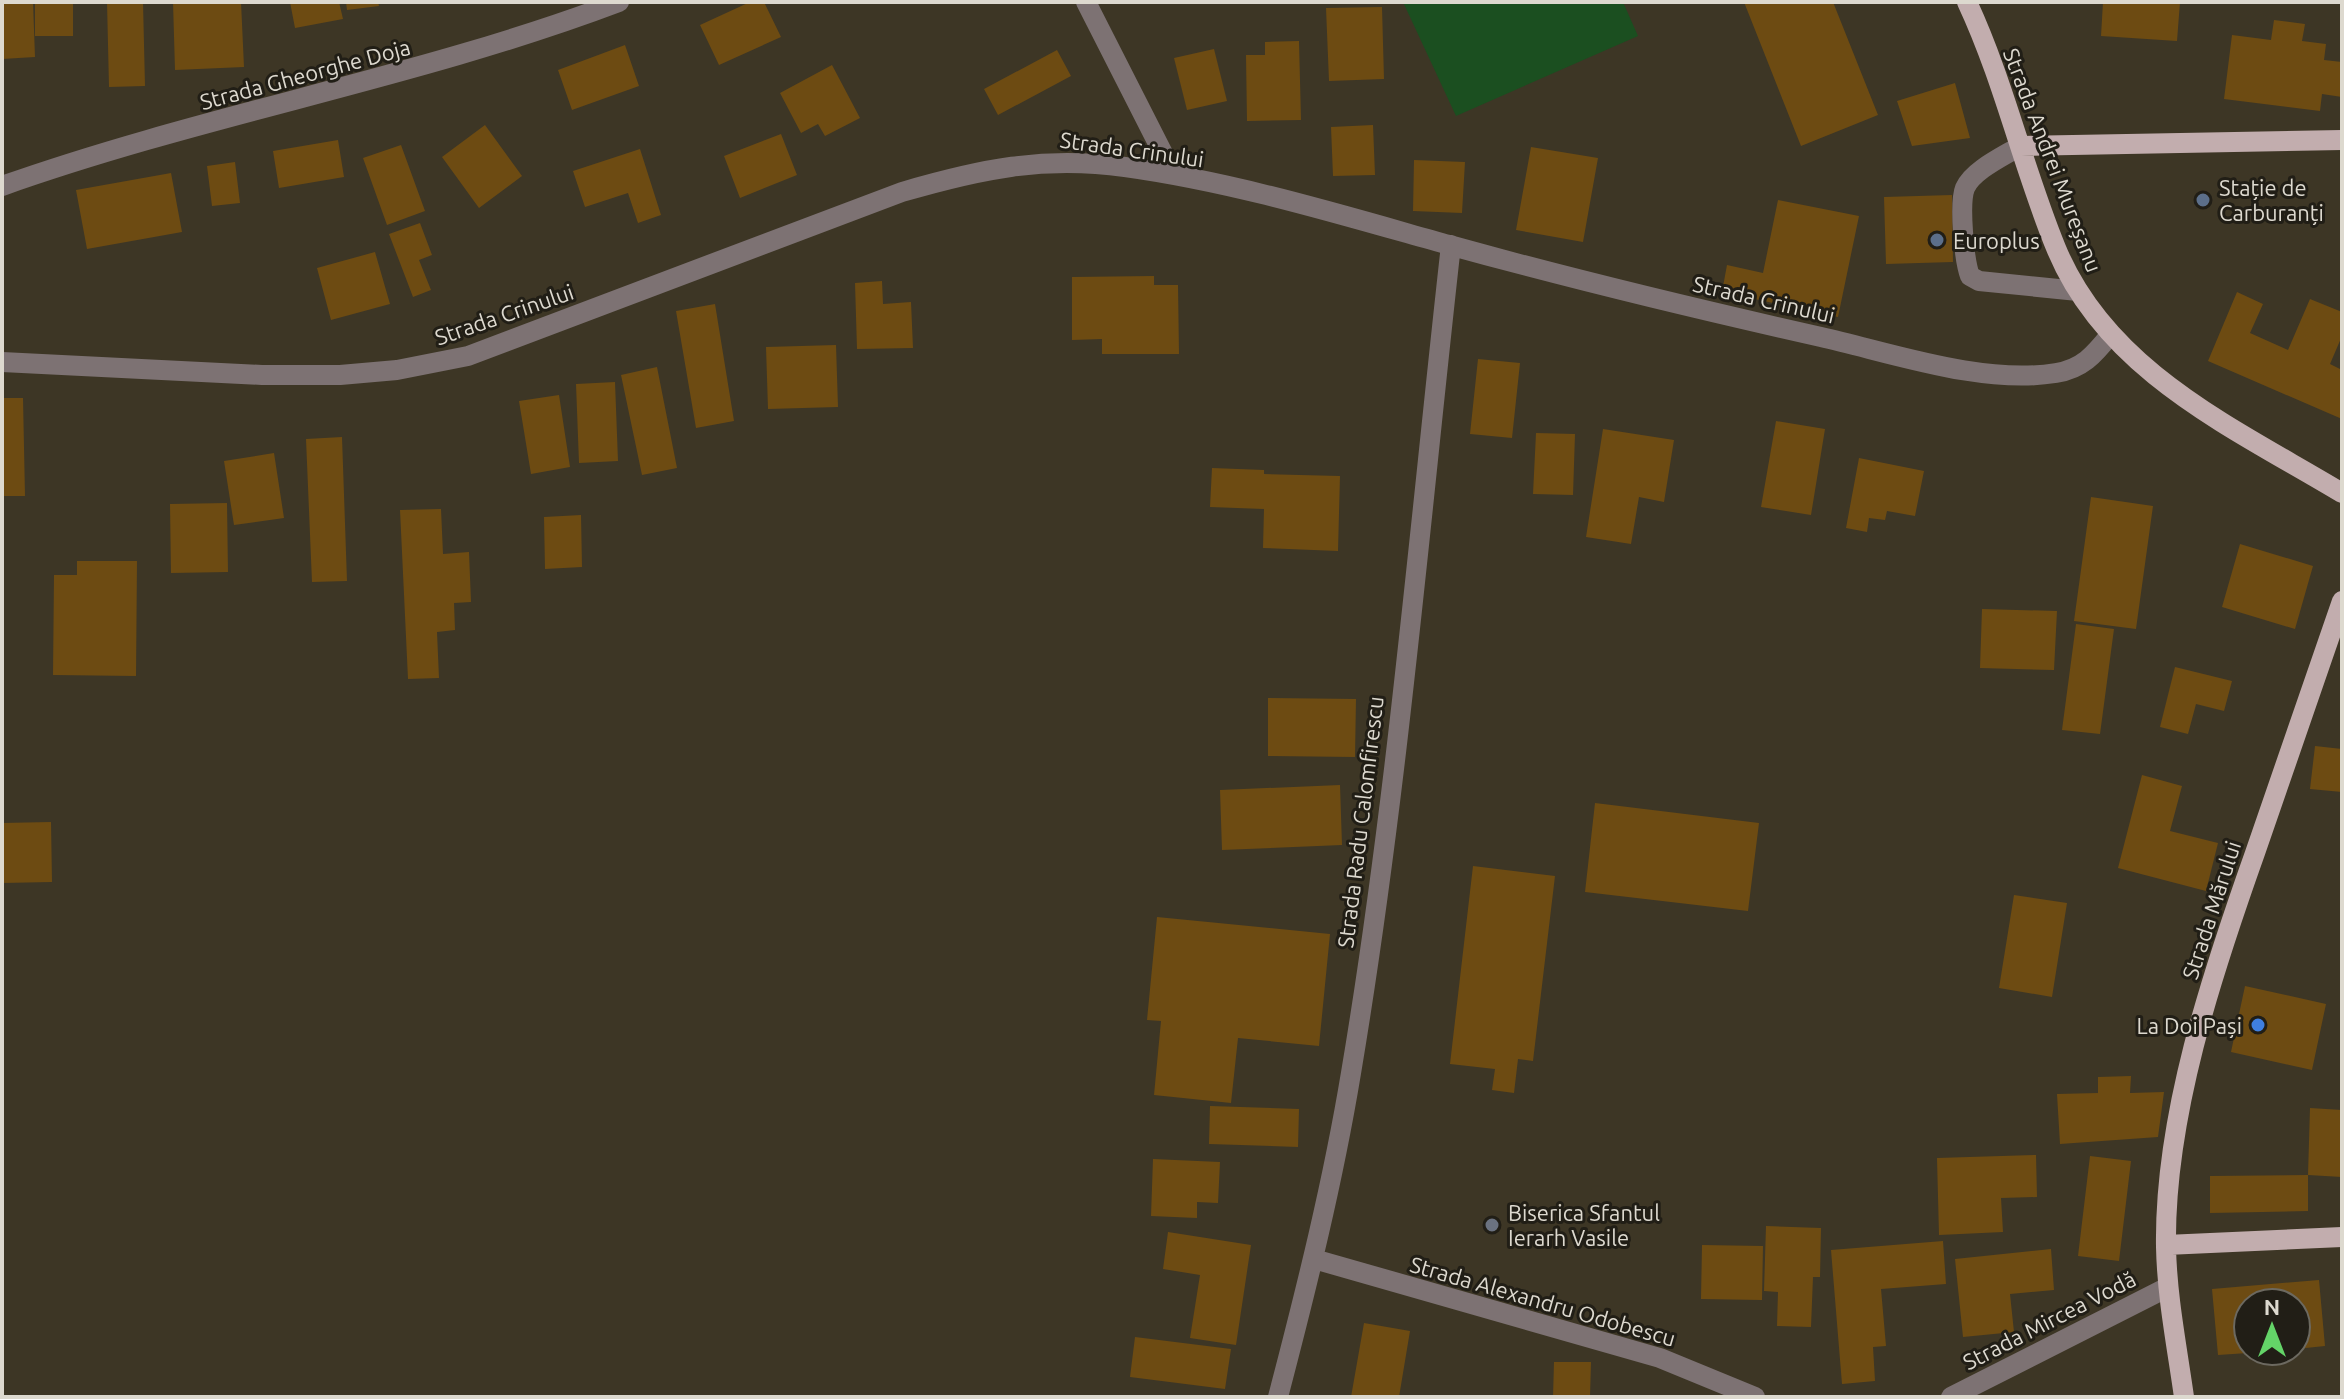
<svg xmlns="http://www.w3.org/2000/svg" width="2344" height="1399" font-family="Ubuntu,sans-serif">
  <rect width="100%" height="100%" fill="#3d3625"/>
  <path fill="#1b4f20" d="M1403,2H1623L1638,36L1456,116Z"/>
  <path fill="#6d4b12" d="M2,2H33L35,57L2,59Z
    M35,2H73V36H35Z
    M107,2H143L145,86L109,87Z
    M173,2H241L244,67L175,70Z
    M290,2H339L343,19L295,28Z
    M346,2H378L379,6L347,10Z
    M750,2H764L781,37L719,65L700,25Z
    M1744,2H1833L1878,115L1801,146Z
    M2103,2H2180L2177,41L2101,36Z
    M1382,7L1384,79L1329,81L1326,8Z
    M2274,20L2305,24L2302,41L2326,44L2324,60L2342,62V97L2322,94L2320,111L2224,99L2232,35L2271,40Z
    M1299,41L1301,120L1247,121L1246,55H1265V42Z
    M625,45L639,86L572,110L558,70Z
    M1214,49L1227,101L1187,110L1174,58Z
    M1057,50L1071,76L998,115L984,89Z
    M832,65L860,118L825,136L818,124L801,133L780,93Z
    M1955,83L1970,138L1912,146L1897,101Z
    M485,125L522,176L479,208L442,157Z
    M1373,125L1375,175L1333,176L1331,127Z
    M781,134L797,175L740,198L724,156Z
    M338,140L344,177L279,188L273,151Z
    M401,145L425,211L387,225L363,158Z
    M1531,147L1598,158L1583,242L1516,230Z
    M640,149L661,215L638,223L628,193L585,207L573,171Z
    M1414,160L1465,162L1462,213L1413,211Z
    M235,162L240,203L212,206L207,166Z
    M171,173L182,232L87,249L76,190Z
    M1952,195L1953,262L1886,264L1884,197Z
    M1778,200L1859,216L1838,317L1722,292L1727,265L1763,273Z
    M420,223L432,255L419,260L431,290L413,297L389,234Z
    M375,252L390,304L331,320L317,268Z
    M1154,276V285H1178L1179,354H1102V339L1072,340V277Z
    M882,281L883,304L911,302L913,348L857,349L855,283Z
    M2237,292L2263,304L2250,333L2288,350L2310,299L2342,312V336L2330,364L2342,370V419L2208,361Z
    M715,304L734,421L696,428L676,311Z
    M836,345L838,407L768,409L766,347Z
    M1478,359L1520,363L1512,438L1470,434Z
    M657,367L677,468L642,475L621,375Z
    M615,382L618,461L579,463L576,384Z
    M559,395L570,467L531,474L519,401Z
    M2,398H23L25,496H2Z
    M1776,421L1825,429L1811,515L1761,507Z
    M1603,429L1674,440L1664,502L1639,497L1631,544L1586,537Z
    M1536,433L1575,434L1573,495L1533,494Z
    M342,437L347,581L312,582L306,439Z
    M274,453L284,518L234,525L224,461Z
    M1859,458L1924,471L1915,516L1887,511L1885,520L1869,518L1867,532L1846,528Z
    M1212,468L1264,470V474L1340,476L1338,551L1263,548L1264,509L1210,507Z
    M2091,497L2153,506L2136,629L2074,621Z
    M227,503L228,572L171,573L170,504Z
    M441,509L443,554L469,552L471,602L454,603L455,630L437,632L439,678L408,679L400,510Z
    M581,515L582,567L545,569L544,517Z
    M2240,544L2313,566L2295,629L2222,607Z
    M77,561H137L136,676L53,675L54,575H77Z
    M1982,609L2057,611L2054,670L1980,668Z
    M2076,624L2114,629L2100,734L2062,730Z
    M2175,667L2232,681L2224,711L2196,704L2188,734L2160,727Z
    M1268,698L1356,699L1355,757L1268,756Z
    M2315,746L2342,749V792L2310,789Z
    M2142,775L2182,786L2170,831L2218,843L2206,891L2118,868Z
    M1340,785L1342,845L1222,850L1220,790Z
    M1595,803L1759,823L1748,911L1585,892Z
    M51,822L52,882L2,883V823Z
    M1473,866L1555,876L1533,1061L1518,1059L1514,1093L1492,1090L1495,1069L1450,1064Z
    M2014,895L2067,903L2052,997L1999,988Z
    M1157,917L1330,934L1319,1046L1238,1038L1231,1103L1154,1095L1161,1021L1147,1020Z
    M2245,986L2326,1004L2312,1070L2231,1052Z
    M2131,1076L2130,1093L2164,1092L2158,1137L2060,1144L2057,1094L2098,1093V1077Z
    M1210,1106L1299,1109L1298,1147L1209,1144Z
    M2310,1108L2342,1110V1177L2308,1175Z
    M2036,1155L2037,1197L2001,1198L2003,1232L1939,1235L1937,1158Z
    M2090,1156L2131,1161L2119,1261L2078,1256Z
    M1153,1159L1220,1162L1218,1203L1197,1202V1218L1151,1216Z
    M2308,1175V1211L2210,1213V1176Z
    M1766,1226L1821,1228L1820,1277H1813L1811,1327L1777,1326L1778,1292L1764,1291Z
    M1168,1232L1251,1245L1236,1345L1190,1338L1200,1275L1163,1269Z
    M1943,1241L1946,1284L1881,1289L1886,1346L1873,1347L1875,1381L1842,1384L1831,1250Z
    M1702,1245L1763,1246L1762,1300L1701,1299Z
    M2051,1249L2054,1290L2010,1294L2014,1332L1963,1337L1955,1259Z
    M2319,1280L2325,1346L2296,1349V1303H2248V1353L2218,1355L2212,1289Z
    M1364,1323L1410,1331L1399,1397H1351Z
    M1135,1337L1231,1349L1225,1389L1130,1377Z
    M1554,1362H1591L1590,1397H1553Z"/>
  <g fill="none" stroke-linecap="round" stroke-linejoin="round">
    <path stroke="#7d7273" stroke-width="20" d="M1086,2L1174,175
      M2020,146C2004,156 1973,170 1965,188C1959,203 1964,260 1970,276L1979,281L2078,291
      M2,186C205,114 418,78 619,2
      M2,362L262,375H340L397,370L468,356L902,192C981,169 1042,156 1125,167C1234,182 1342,215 1449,245C1572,279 1696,309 1821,337C1892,353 1983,385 2056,373C2082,369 2094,355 2110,335
      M1314,1259L1660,1358L1755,1397
      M1278,1397C1306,1290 1333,1182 1351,1073C1397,799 1420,521 1451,245
      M1951,1397L2168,1287"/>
    <path stroke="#c2adae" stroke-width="20" d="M1967,2C2004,81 2023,168 2056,248C2107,372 2234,428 2342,493
      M2020,146L2342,140
      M2166,1245L2342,1237
      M2184,1397C2177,1347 2167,1297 2166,1247C2164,1117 2212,974 2255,853C2284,769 2313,685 2342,601"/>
  </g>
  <g fill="#5c6f8a" stroke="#211e16" stroke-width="3">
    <circle cx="2203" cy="200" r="8"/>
    <circle cx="1937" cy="240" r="8"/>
  </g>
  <circle fill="#3f7fe0" stroke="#211e16" stroke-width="3" cx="2258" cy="1025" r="8"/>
  <circle fill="#6b7280" stroke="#211e16" stroke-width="3" cx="1492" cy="1225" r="8"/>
  <g text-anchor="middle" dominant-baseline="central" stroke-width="6" stroke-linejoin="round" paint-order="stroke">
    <g font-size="22" fill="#ddd9cf" stroke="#211e16">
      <text transform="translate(305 74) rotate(-15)">Strada Gheorghe Doja</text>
      <text transform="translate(1132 149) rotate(8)">Strada Crinului</text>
      <text transform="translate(2053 160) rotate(69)">Strada Andrei Mureșanu</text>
      <text transform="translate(1764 299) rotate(13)">Strada Crinului</text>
      <text transform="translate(504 314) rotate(-19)">Strada Crinului</text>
      <text transform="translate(1360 822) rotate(-83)">Strada Radu Calomfirescu</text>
      <text transform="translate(2211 910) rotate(-72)">Strada Mărului</text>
      <text transform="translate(1543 1301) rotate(16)">Strada Alexandru Odobescu</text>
      <text transform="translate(2049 1320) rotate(-27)">Strada Mircea Vodă</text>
    </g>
    <g font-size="22" fill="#ddd9cf" stroke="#211e16" text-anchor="start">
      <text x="2219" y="187">Stație de<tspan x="2219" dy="25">Carburanți</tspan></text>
      <text x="1953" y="240">Europlus</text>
      <text x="2242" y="1025" text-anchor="end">La Doi Pași</text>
      <text x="1508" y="1212">Biserica Sfantul<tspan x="1508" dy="25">Ierarh Vasile</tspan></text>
    </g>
  </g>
  <rect width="2344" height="1399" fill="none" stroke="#ddd9cf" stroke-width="8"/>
  <g transform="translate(2272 1327)"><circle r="38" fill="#211e16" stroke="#6c6960" stroke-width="2"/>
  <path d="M0-6L14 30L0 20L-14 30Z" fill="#64d468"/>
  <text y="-12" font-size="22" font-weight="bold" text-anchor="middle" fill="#ddd9cf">N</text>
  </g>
</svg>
